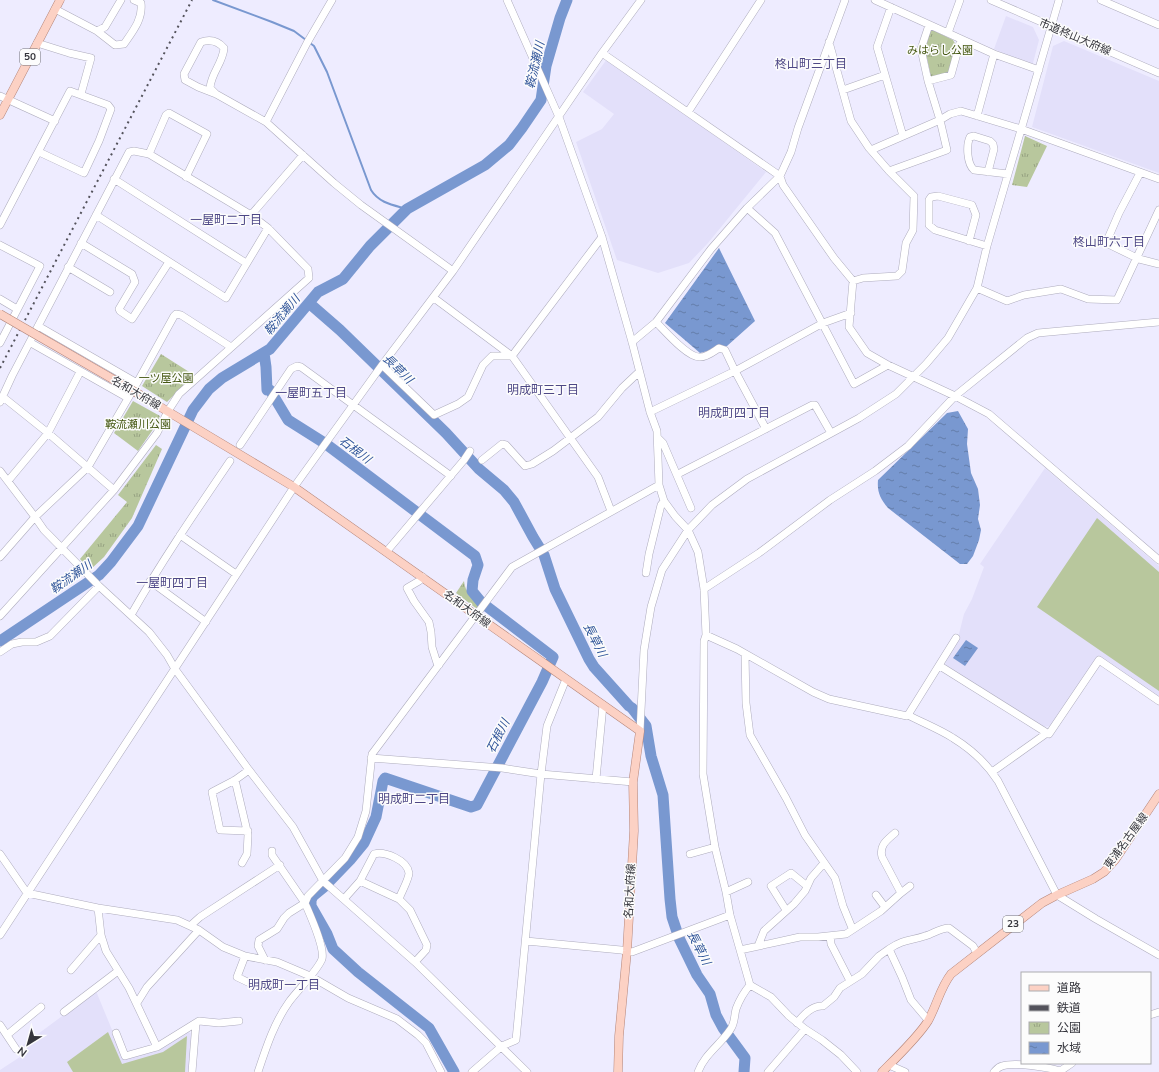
<svg xmlns="http://www.w3.org/2000/svg" width="1159" height="1072" font-family="'Nunito Sans','Noto Sans JP',sans-serif">
  <defs>
    <pattern id="park-tufts" width="24" height="20" patternUnits="userSpaceOnUse"><rect width="24" height="20" fill="#b8c79d"/><path d="M3 7l-1-3M5 7V3M7 7l1-3M15 17l-1-3M17 17v-4M19 17l1-3" fill="none" stroke="#96a281"/></pattern>
    <pattern id="water-ripples" width="26" height="14" patternUnits="userSpaceOnUse"><rect width="26" height="14" fill="#7998d0"/><path d="M2 4q2-2 4 0t4 0M15 11q2-2 4 0t4 0" fill="none" stroke="#647daa"/></pattern>
  </defs>
  <rect width="100%" height="100%" fill="#eeecff"/>
  <path fill="#e3e0fa" d="M1006,16L1033,27L1039,40L1033,63L1029,65L994,49Z
    M1064,41L1159,81V173L1032,127L1053,46Z
    M607,59L766,172L708,243L689,263L658,273L617,260L576,142L602,129L614,114L583,92Z
    M1045,468L1159,566V697L1099,656L1051,726L1042,727L946,666L945,661L958,638L964,614L972,599L984,567L980,564Z
    M96,991L124,1059L161,1049L188,1032L192,1034L189,1072H0V1070L23,1055L19,1048Z"/>
  <path fill="url(#park-tufts)" d="M931,29L953,40L956,45L950,72L931,77L925,49Z
    M1025,136L1047,146L1027,187L1012,185Z
    M161,354L194,375L167,402L142,386Z
    M133,401L160,416L154,428L138,451L114,433Z
    M156,445L162,449L132,518L104,557L90,570L80,559L127,502L118,495Z
    M464,581C465,592 472,598 480,605L477,609L456,593Z"/>
  <path fill="#b8c79d" d="M1097,518L1159,572V691L1037,607Z
    M108,1032L122,1064L163,1052L187,1036L185,1072H73L67,1062Z"/>
  <path fill="url(#water-ripples)" d="M719,248L755,321L727,346L700,353L665,323Z
    M958,411L968,429L967,444L971,473L978,489L980,505L978,519L981,530L979,540L973,556L967,564H960L888,508C880,498 877,492 878,480L947,413Z
    M966,640L978,648L965,666L953,658Z"/>
  <g fill="none" stroke-linecap="round" stroke-linejoin="round">
    <path stroke="#7998d0" stroke-width="2" d="M213,0L272,22L294,31L314,46L327,72L371,190C379,203 393,205 407,209"/>
    <path stroke="#7998d0" stroke-width="11" d="M309,303L340,330L446,433L479,469L504,490L514,502L533,537L544,555L555,589L589,659L594,667L629,706L632,708L646,726L651,756L663,795L670,899L672,917L679,938L697,975L710,994L716,1015L723,1028L745,1058L744,1072
      M264,353L266,367L267,390H270L288,420L326,444L475,556L478,565L473,580L472,591L481,602L553,657L542,682L477,805L471,807L385,778L383,781L376,817L364,843L350,860L324,887L313,896L311,900V906L327,934L333,949L358,972L429,1028L454,1072
      M0,641L99,575L111,562L138,526L193,410L209,389L222,378L270,349L318,292L343,279L370,246L407,209L485,165L509,145L522,128L541,100L546,66L560,18L567,0"/>
    <defs>
      <path id="minor" d="M507,0L559,117L602,237L632,342L650,412L657,431L659,485L664,501L675,516L688,530L698,552L704,589L706,635L704,641L703,774L715,847L726,892L730,915L750,985L771,997L789,1016L805,1029L822,1040L841,1055L857,1072
        M875,0L994,54L977,116
        M991,0L1159,73
        M1101,0L1159,25
        M891,7L877,47L903,136
        M55,9L97,31L115,45L124,44C133,31 143,19 141,3L134,0
        M97,31L105,27L121,0
        M948,33L960,0
        M829,42L851,121L869,148L889,171L914,196L913,230L906,243L902,271L897,276L863,278L853,281
        M37,43L69,53L91,58L81,94
        M602,53L780,176L783,185L834,258L853,281L849,327L867,353L888,365L955,396L989,414L1159,560
        M994,54L1039,70
        M928,81L951,75L961,39
        M843,90L885,75
        M216,94L210,88C211,73 223,63 224,48C218,41 210,39 201,42L184,74L185,80L198,87L216,94L266,122L334,183L361,205L453,271
        M0,96L55,121
        M688,112L761,0
        M266,122L307,43L332,0
        M871,150L940,120L950,114L961,111L1021,129L1159,179
        M149,154L166,115L169,113L207,134L186,177
        M889,171L947,150L940,120L928,81L921,49L929,25
        M988,172L994,149L993,144L990,141L974,136L970,137C966,145 967,164 974,170L1008,174
        M1140,173L1119,213L1106,243L1139,259L1159,264
        M114,179L246,263
        M747,208L775,233L854,384L888,365
        M96,215L226,298L268,228
        M251,215L303,155
        M0,225L70,91L108,105L111,109L99,141L84,173L39,152
        M969,241L976,215L972,205L938,196L931,197L929,200V225L935,230L987,246
        M81,243L132,274L135,282L119,309L120,311L132,319L169,262
        M0,245L40,266L0,343
        M68,267L110,292
        M977,288L1007,301L1024,295L1061,289L1088,299L1117,300L1159,210
        M434,298L512,356L598,477L611,511
        M0,299L17,309
        M656,322C665,331 688,358 700,357C707,357 713,352 719,348L725,350L735,371L766,429
        M38,326L137,383
        M632,342L656,322L711,249L747,208L780,176L791,152L798,128L845,0
        M31,343L128,398
        M512,356L602,237
        M382,365L434,415L458,404L468,397L483,365L492,356H512
        M3,397L48,433L114,490
        M0,402L12,376L129,152L134,151L149,154L251,215L268,228L308,269L309,278L179,394L168,411L157,433L114,490L0,616
        M650,412L735,371L823,323L851,313
        M658,438L663,443L691,508
        M240,445L291,369L297,366L301,367L451,476
        M482,460L502,444L506,445L525,466L532,464L553,451L598,417L622,388L639,372
        M0,471L35,517L44,530L99,586L149,632L167,655L175,669L249,770L293,827L323,881L415,962L527,1072
        M678,474L812,405H815L831,433
        M8,481L48,433L80,372
        M180,535L236,574
        M387,551L464,460L470,451
        M0,557L35,517L88,467L137,383L174,316L176,314L181,315L231,347
        M646,573L649,554L661,505L664,501
        M423,577L419,581L407,588L414,601L429,622L431,632L432,647L437,663L439,665
        M150,581L206,622
        M704,589L759,553L830,500L875,471L908,446L955,396L1027,338L1038,333L1159,322
        M131,615C161,562 196,511 230,461
        M706,635L737,649L813,692L829,699L907,716L908,715C923,723 939,729 953,738C971,749 987,764 998,781L1057,895L1096,919L1159,955
        M0,652L12,644L22,642H36L50,636L99,586
        M745,654L746,703L750,735L786,798L805,835L835,878L843,906L852,928
        M940,666L1047,733
        M908,715L956,638
        M640,731L644,650L651,607L662,570L688,530L712,505L747,479L859,418L896,394L926,364L948,338L977,288L987,246L1059,0
        M371,758L502,768L541,774L633,782
        M992,772L1047,733L1049,734L1099,660L1159,701
        M596,779L603,705
        M235,780L248,835L247,854L242,863
        M248,831L220,830L212,792L235,780L249,770
        M0,854L27,893L98,908L177,920L199,930L223,947L245,956L277,962L310,976L348,998L397,1019L418,1035L426,1043L441,1072
        M690,854L715,847
        M360,881L399,899L410,910L427,945L426,950L415,962
        M726,892L748,882
        M901,893L910,886
        M876,895L885,907
        M344,899L360,881L374,854C385,851 407,860 409,873C409,879 401,893 399,899
        M98,908L101,935L106,951L129,988L157,1047
        M786,910L771,886L791,873L807,886
        M190,926L200,917L280,865
        M0,935L294,487L382,365L453,271L602,53L641,0
        M830,936L831,944L850,981
        M526,941L621,950L632,952L730,915
        M758,946L764,931L794,904L805,891L811,878L824,863
        M889,949C904,939 910,941 925,936C933,934 940,928 949,928L973,946L977,953
        M740,950L800,937H818L846,934L881,911L901,893L882,857C879,845 887,840 895,833
        M245,956L237,977L256,986
        M265,960L258,946L259,940L277,929L284,918L289,913L305,903L272,855V851
        M71,970L101,935
        M137,1003L147,987L199,930
        M64,1012L118,971
        M1150,1015L1159,1012
        M797,1023C803,1015 813,1005 823,1006L834,997L840,988L862,974L879,956L889,949L902,977L911,1000L928,1020
        M0,1025L16,1049
        M116,1033L125,1056L157,1047L199,1021L219,1023L239,1021
        M7,1035L41,1007
        M889,1065L905,1072
        M192,1072L196,1023
        M258,1072C266,1048 274,1023 289,1002C297,991 318,970 322,959C325,947 310,915 305,903L308,896L345,858L358,837L366,811L372,754L512,567L659,485
        M472,1072L502,1046L516,1040L541,774L547,726L566,679
        M698,1072C704,1055 720,1045 730,1030C735,1024 734,1017 736,1009C739,1001 744,992 750,985
        M768,1072L805,1029
        M994,1072C996,1070 998,1067 1002,1066C1014,1062 1048,1067 1060,1071
        M1059,1072L1072,1063"/>
      <path id="major" d="M0,115L60,0
        M142,396L294,487L640,731L633,782L634,831L627,951L619,1036L618,1072
        M882,1072C896,1058 918,1037 928,1021C937,1005 940,988 951,974L1042,903L1057,895L1093,879L1104,872L1115,860L1159,794"/>
    </defs>
    <use href="#minor" stroke="#aeacbd" stroke-width="8"/>
    <use href="#major" stroke="#b5867a" stroke-width="9"/>
    <use href="#minor" stroke="#fff" stroke-width="7"/>
    <use href="#major" stroke="#fcd1c4" stroke-width="8"/>
    <path stroke="#53525b" stroke-width="2" stroke-dasharray="2 4" stroke-linecap="butt" d="M0,368L192,0"/>
    <defs>
      <path id="major-bridge" d="M0,314L142,396"/>
    </defs>
    <use href="#major-bridge" stroke="#b5867a" stroke-width="9" stroke-linecap="butt"/>
    <use href="#major-bridge" stroke="#fcd1c4" stroke-width="8"/>
  </g>
  <g text-anchor="middle" dominant-baseline="central" stroke-width="3" stroke-linejoin="round" paint-order="stroke">
    <g fill="#fcfcfc" stroke="#717176" stroke-width="1">
      <rect x="20" y="49" width="20" height="16" rx="3"/>
      <rect x="1003" y="916" width="20" height="16" rx="3"/>
    </g>
    <g font-size="10" font-weight="bold" fill="#35353c">
      <text x="30" y="57">50</text>
      <text x="1013" y="924">23</text>
    </g>
    <g font-size="11" fill="#35353c" stroke="#fcfcfc">
      <text transform="translate(1075 37) rotate(23)">市道柊山大府線</text>
      <text transform="translate(136 393) rotate(30)">名和大府線</text>
      <text transform="translate(467 609) rotate(36)">名和大府線</text>
      <text transform="translate(1126 841) rotate(-54)">東浦名古屋線</text>
      <text transform="translate(630 891) rotate(-87)">名和大府線</text>
    </g>
    <g font-size="11" fill="#445711" stroke="#fcfcfc">
      <text x="940" y="50">みはらし公園</text>
      <text x="166" y="378">一ツ屋公園</text>
      <text x="138" y="424">鞍流瀬川公園</text>
    </g>
    <g font-size="12" fill="#4e4886" stroke="#fcfcfc">
      <text x="811" y="64">柊山町三丁目</text>
      <text x="226" y="220">一屋町二丁目</text>
      <text x="1109" y="242">柊山町六丁目</text>
      <text x="543" y="390">明成町三丁目</text>
      <text x="311" y="393">一屋町五丁目</text>
      <text x="734" y="413">明成町四丁目</text>
      <text x="172" y="583">一屋町四丁目</text>
      <text x="414" y="799">明成町二丁目</text>
      <text x="284" y="985">明成町一丁目</text>
    </g>
    <g font-size="12" font-style="italic" fill="#30559a" stroke="#fcfcfc">
      <text transform="translate(535 65) rotate(-77)">鞍流瀬川</text>
      <text transform="translate(282 315) rotate(-50)">鞍流瀬川</text>
      <text transform="translate(398 369) rotate(44)">長草川</text>
      <text transform="translate(355 450) rotate(37)">石根川</text>
      <text transform="translate(71 577) rotate(-35)">鞍流瀬川</text>
      <text transform="translate(595 640) rotate(63)">長草川</text>
      <text transform="translate(498 736) rotate(-63)">石根川</text>
      <text transform="translate(699 948) rotate(63)">長草川</text>
    </g>
  </g>
  <rect x="1021" y="972" width="130" height="92" fill="#fcfcfc" stroke="#acacaf"/>
  <rect x="1029" y="985" width="20" height="6" fill="#fcd1c4" stroke="#acacaf"/>
  <text x="1057" y="992" font-size="12" fill="#35353c">道路</text>
  <rect x="1029" y="1005" width="20" height="6" fill="#53525b" stroke="#acacaf"/>
  <text x="1057" y="1012" font-size="12" fill="#35353c">鉄道</text>
  <rect x="1029" y="1022" width="20" height="12" fill="url(#park-tufts)" stroke="#acacaf"/>
  <text x="1057" y="1032" font-size="12" fill="#35353c">公園</text>
  <rect x="1029" y="1042" width="20" height="12" fill="url(#water-ripples)" stroke="#acacaf"/>
  <text x="1057" y="1052" font-size="12" fill="#35353c">水域</text>
  <g transform="translate(28 1044) rotate(217)" stroke="#fcfcfc" stroke-width="3" paint-order="stroke">
  <path d="M0-3L7 15L0 10L-7 15Z" fill="#35353c"/>
  <text y="-6" font-size="11" font-weight="bold" text-anchor="middle" fill="#35353c">N</text>
  </g>
</svg>
